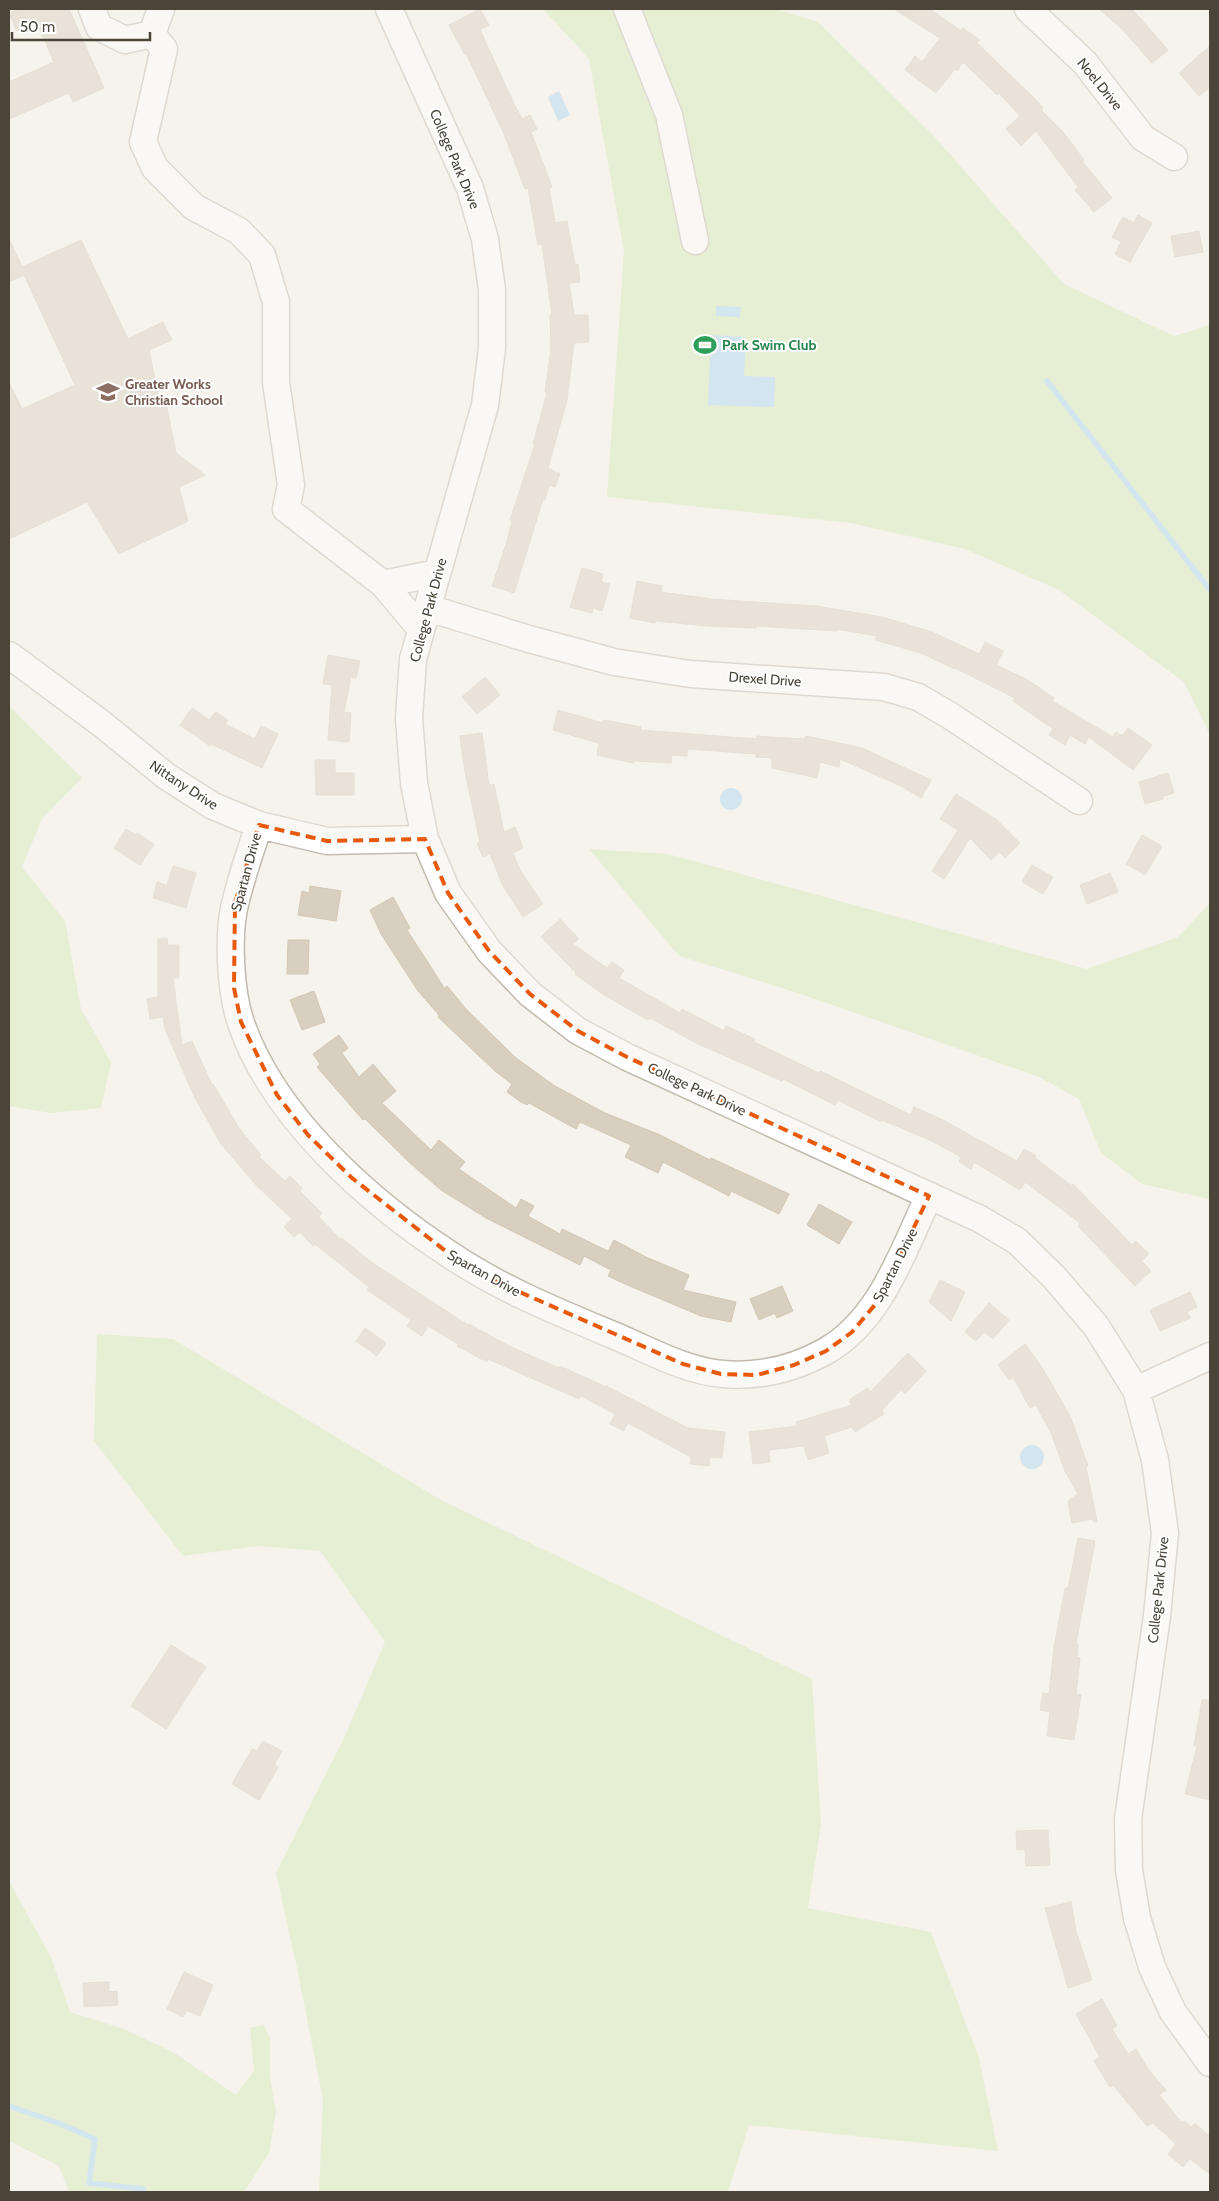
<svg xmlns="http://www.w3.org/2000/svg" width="1219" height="2201" font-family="Cabin,sans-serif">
  <rect width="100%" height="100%" fill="#f6f3ec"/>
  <path fill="#d2eab5" d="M543,9H776L818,22L933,135L1064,284L1174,336L1210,325V735L1184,682L1059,590L965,549L851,523L607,497L624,251L589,59Z
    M9,706L82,778L42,819L22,867L65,921L81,1009L111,1062L101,1108L51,1113L9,1106Z
    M589,849L668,854L1087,969L1178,937L1210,903V1199L1142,1184L1101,1153L1079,1099L1037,1076L792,991L679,956Z
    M97,1334L173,1339L441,1500L812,1679L821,1825L808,1908L931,1932L979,2058L998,2151L749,2125L728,2192H319L323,2100L297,1968L276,1873L344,1738L385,1642L320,1551L258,1546L183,1556L94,1441Z
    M9,1881L51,1957L70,2012L124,2029L173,2052L236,2095L254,2071L250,2028L264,2025L270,2038V2079L276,2111L269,2153L246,2189L241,2192H69L59,2166L9,2141Z"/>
  <path fill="#a9d4f2" d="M559,91L570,115L558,121L548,97Z
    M716,306L741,307L740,317L716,316Z
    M711,335L746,337L744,376L775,377L774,407L708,405Z
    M720 799a11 11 0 1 1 22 0a11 11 0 1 1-22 0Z
    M1020 1457a12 12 0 1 1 24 0a12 12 0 1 1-24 0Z"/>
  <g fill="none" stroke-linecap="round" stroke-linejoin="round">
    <path stroke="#a9d4f2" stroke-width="5.5" d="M1047,381L1210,590
      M9,2106L58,2123L95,2139L89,2183L143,2189L144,2192"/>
  </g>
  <path fill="#d8cfc1" stroke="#d3c7b4" d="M19,9H69L104,88L73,102L69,93L9,119V82L54,62L37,23L17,31L9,13Z
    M480,9L489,25L480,30L515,106L522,119L530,115L537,129L531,132L552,187L549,188L555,223L567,221L575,265L578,264L580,282L569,283L574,315H588L589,342L574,343L567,400L548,468L560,474L555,487L549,485L545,500L543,499L514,593L492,586L507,541L512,521L510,520L535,444H533L547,393L545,392L551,349L550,315H552L542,244L538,245L528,188L525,189L504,134L467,55H465L449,25Z
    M894,9H930L961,31L963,28L980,40L977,43L1035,99L1043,108L1041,110L1064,133L1084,160L1082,161L1112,198L1094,212L1075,190L1078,187L1036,131L1021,146L1006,129L1020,116L999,93L997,95L963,62L957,71L955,69L936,93L905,70L915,56L922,62L940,38Z
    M1099,9H1132L1168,50L1152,63L1121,28Z
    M1210,46V87L1199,96L1179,73Z
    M1138,215L1152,223L1130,262L1115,254L1121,242L1112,237L1123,217L1134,223Z
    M1199,231L1203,252L1175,257L1171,236Z
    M9,239L22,267L81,240L128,339L163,322L172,340L149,350L159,401L165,399L176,453L205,475L179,487L188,521L119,554L87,502L9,539V382L22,409L75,385L24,275L9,282Z
    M582,568L603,574L601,582L610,584L602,611L593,608L592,613L570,607Z
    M637,581L662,586L661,592L711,599L816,606L882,617L932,632L979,654L985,642L1003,651L996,665L1028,680L1054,698L1052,701L1113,737L1116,732L1122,736L1128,728L1152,745L1133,770L1089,737L1085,744L1070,735L1065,745L1049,735L1053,729L1013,701L1015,698L955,668V669L921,653L875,640L877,636L837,629L836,631L756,626V628L708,626L655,621V623L630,618Z
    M328,655L360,661L356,678L351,677L344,712L351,713L349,742L328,740L332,685L323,684Z
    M485,677L500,695L477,714L462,697Z
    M192,708L209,720L216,712L228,720L225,724L255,739L261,726L278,734L262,768L211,744L210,746L180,725Z
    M558,710L603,723L604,720L641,727L640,730L757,739V736L804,739L806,736L862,748L931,780L921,798L901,786L840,759L839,767L820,762L817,778L772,768V758L756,757V754L687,749V756L672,755L671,763L634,761L633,763L597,755L599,743L553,730Z
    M482,733L489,785L494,784L504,832L515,827L523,848L513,853L521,872L543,904L523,917L503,886L490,854L483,857L477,843L480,842L465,772L460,736Z
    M315,760H335V773H354V795H316Z
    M1168,773L1174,793L1163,796V799L1145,804L1139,782Z
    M956,794L997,820L1020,843L1005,858L999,852L991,860L970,838L944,879L932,871L958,830L940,819Z
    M126,829L136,835L137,833L154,844L140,865L114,848Z
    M1142,835L1162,846L1145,875L1126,864Z
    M1032,865L1053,877L1043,894L1022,882Z
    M173,866L196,873L186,908L153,898L157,882L167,885Z
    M1110,873L1118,892L1087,904L1080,885Z
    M310,886L341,891L336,921L298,915L302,891L309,893Z
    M393,897L410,928L407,930L445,989L447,986L467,1010L516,1058L555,1086L605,1113L658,1134L710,1160L711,1158L789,1194L779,1214L731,1191L729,1196L663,1162L658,1173L625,1157L631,1145L580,1122L576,1129L529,1103L527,1105L521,1102L507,1092L512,1084L496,1072L438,1017L439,1015L418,991L381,934L370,910Z
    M560,919L579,939L573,944L607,968L612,962L624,970L619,978L680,1013L682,1009L724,1031L726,1026L755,1039L754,1042L819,1073L820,1071L911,1115L914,1107L941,1119L1017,1161L1024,1149L1036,1156L1035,1158L1072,1186L1073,1184L1132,1245L1136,1241L1149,1254L1142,1261L1151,1271L1135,1286L1078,1226L1080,1223L1025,1182L1020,1190L974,1162L971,1169L959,1162L961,1157L932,1141L882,1120L881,1122L838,1100L835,1105L783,1079L782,1081L696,1043L650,1018L648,1020L604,995L575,974L576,973L541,937Z
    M167,938L168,945H179V978H173L182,1045L192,1041L212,1085L213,1084L239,1128L261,1155L259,1157L285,1181L290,1176L302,1188L300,1191L322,1213L319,1217L340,1239L342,1238L371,1262L468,1325L469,1324L507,1345L559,1368L560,1366L606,1387V1386L688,1428L725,1432L722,1458L710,1457L709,1466L690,1464L691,1457L628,1423L624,1431L610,1424L615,1414L581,1396L579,1399L488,1359L487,1362L457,1346L458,1344L428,1326L422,1336L407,1326L411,1320L367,1290L369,1287L315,1244L313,1246L300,1232L294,1237L284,1227L292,1219L256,1185L221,1144L194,1096L165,1029L163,1017L150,1019L147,999L158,997V939Z
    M288,940H309L308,974H287Z
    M314,991L325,1022L302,1030L290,1000Z
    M339,1035L348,1048L342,1053L359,1077L373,1064L396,1091L382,1103L431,1150L439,1140L465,1162L459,1169L516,1208L521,1199L534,1206L528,1216L560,1234L562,1229L608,1251L614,1240L646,1257L689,1275L683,1290L736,1302L731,1322L701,1316L625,1284L608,1276L611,1270L584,1256L580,1265L486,1218L441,1190L411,1164L365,1119L363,1120L317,1067L320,1064L313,1054Z
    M819,1204L852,1222L839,1244L807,1225Z
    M940,1280L965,1292L951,1321L929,1302Z
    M782,1286L793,1311L777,1318L775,1313L759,1320L750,1299Z
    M1190,1292L1197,1307L1187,1312L1190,1318L1160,1331L1150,1310Z
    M989,1303L1009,1320L993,1339L984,1332L976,1341L965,1332Z
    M365,1328L386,1343L377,1356L356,1341Z
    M1025,1344L1043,1369L1071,1418L1088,1466L1086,1467L1097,1521L1094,1522L1092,1519L1072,1523L1068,1501L1078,1494L1065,1471L1051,1433L1036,1405L1030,1408L1013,1377L1009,1380L998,1365Z
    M908,1353L926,1371L905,1394L901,1390L882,1410L884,1414L855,1432L852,1427L824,1436L829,1453L808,1460L804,1446L769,1450L770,1462L753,1464L749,1432L798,1426L796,1422L852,1405L849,1400L868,1388L870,1392Z
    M1078,1538L1095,1541L1076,1644L1078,1645L1077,1657L1080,1658L1076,1694L1081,1695L1074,1740L1047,1736L1050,1712L1040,1710L1043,1693L1049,1694L1054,1648L1065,1588H1068Z
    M171,1645L206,1667L166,1729L131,1706Z
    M1202,1700H1210V1800L1185,1794L1197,1746H1194Z
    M263,1741L282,1751L274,1765L278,1767L259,1800L232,1784L252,1749L257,1751Z
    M1048,1830L1050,1865L1026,1866L1025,1849L1017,1850L1016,1831Z
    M1071,1902L1076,1931L1092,1980L1068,1988L1045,1908Z
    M184,1972L213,1985L200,2016L186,2010L183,2017L167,2009Z
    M109,1982V1992L117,1991L118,2005L84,2007L83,1983Z
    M1102,1999L1117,2026L1112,2029L1128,2054L1136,2049L1148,2069L1166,2090L1159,2095L1182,2123L1184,2121L1191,2127L1195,2123L1210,2137V2174L1190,2159L1183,2167L1168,2154L1176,2144L1153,2123L1147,2126L1113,2085L1110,2087L1094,2061L1100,2057L1076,2014Z"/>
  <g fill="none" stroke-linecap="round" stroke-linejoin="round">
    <defs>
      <path id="minor" d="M92,9L99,27L125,40L152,34
        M389,9L470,188L485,239L492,290V348L485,405L413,659L409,718L414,783L425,839L448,893L489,951L530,994L578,1031L627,1057L980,1219L1017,1241L1054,1277L1096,1326L1136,1390L1155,1460L1165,1533L1157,1616L1128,1819L1129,1870L1137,1918L1152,1967L1173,2012L1210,2063
        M627,9L669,115L695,241
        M1028,9L1085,63L1143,138L1174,157
        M152,34L164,49L143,142L155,168L194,207L239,231L262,255L276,302V382L291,485L286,509L383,584
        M152,34L161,9
        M428,608L529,639L614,662L690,674L884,687L918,697L949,715L1079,801
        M421,629L383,584L437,573
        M9,655L102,724L166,776L213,806L259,825L327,841L425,839
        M259,825C251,850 242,875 236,900C227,932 230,991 241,1023C273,1117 370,1203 452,1256C501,1289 558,1312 613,1335C647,1349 685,1371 723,1374C759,1377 794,1369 826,1351C881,1320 903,1250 929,1196
        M1136,1390L1210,1356"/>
    </defs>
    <use href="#minor" stroke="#c2bbae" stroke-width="29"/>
    <use href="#minor" stroke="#fff" stroke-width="26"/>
  </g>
  <path d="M0 0H1219V2201H0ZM259,825L327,841L425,839L448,893L489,951L530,994L578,1031L627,1057L929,1196L879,1300L852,1332L826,1351L794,1365L757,1375L721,1374L683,1364L497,1282L452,1256L352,1178L308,1135L277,1095L241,1022L234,988L235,903Z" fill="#f6f3ec" fill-opacity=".55" fill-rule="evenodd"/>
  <path fill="none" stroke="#e8590c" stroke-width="4" stroke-dasharray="10 6" stroke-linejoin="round" d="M259,825L327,841L425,839L448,893L489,951L530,994L578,1031L627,1057L929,1196L879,1300L852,1332L826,1351L794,1365L757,1375L721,1374L683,1364L497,1282L452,1256L352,1178L308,1135L277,1095L241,1022L234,988L235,903Z"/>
  <defs>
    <symbol id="stadium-bare" viewBox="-9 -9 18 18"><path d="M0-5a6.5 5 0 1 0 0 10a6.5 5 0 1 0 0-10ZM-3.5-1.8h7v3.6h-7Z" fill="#2e9e5b" stroke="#fff" stroke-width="2.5" paint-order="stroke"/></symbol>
    <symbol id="school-bare" viewBox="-9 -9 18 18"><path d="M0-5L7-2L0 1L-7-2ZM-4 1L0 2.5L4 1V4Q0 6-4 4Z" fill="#8d6e63" stroke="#fff" stroke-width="2.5" paint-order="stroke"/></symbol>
  </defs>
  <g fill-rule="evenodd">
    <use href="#stadium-bare" x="689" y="329" width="32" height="32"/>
    <use href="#school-bare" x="92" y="376" width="32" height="32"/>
  </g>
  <g text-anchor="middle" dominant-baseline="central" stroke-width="4" stroke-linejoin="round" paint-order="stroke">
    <g font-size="14" fill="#4b4439" stroke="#fff">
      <text transform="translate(1100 84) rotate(51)">Noel Drive</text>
      <text transform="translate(455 159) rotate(67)">College Park Drive</text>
      <text transform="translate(428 610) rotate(-75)">College Park Drive</text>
      <text transform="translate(765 679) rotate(4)">Drexel Drive</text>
      <text transform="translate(184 785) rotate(33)">Nittany Drive</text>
      <text transform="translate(246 872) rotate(-75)">Spartan Drive</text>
      <text transform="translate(697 1089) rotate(25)">College Park Drive</text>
      <text transform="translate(895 1265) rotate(-63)">Spartan Drive</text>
      <text transform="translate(484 1273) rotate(29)">Spartan Drive</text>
      <text transform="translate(1158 1590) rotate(-84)">College Park Drive</text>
    </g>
    <g font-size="14" font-weight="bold" fill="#27864d" stroke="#fff" text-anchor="start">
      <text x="722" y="345">Park Swim Club</text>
    </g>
    <g font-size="14" font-weight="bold" fill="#785e54" stroke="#fff" text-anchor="start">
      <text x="125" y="384">Greater Works<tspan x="125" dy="16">Christian School</tspan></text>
    </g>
  </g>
  <rect width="1219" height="2201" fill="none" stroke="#4b4439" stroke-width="20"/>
  <path d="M12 32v8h138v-8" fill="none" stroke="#4b4439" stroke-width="2.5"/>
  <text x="20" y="32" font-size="15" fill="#4b4439" stroke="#ffffff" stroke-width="4" paint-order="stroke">50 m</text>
</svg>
